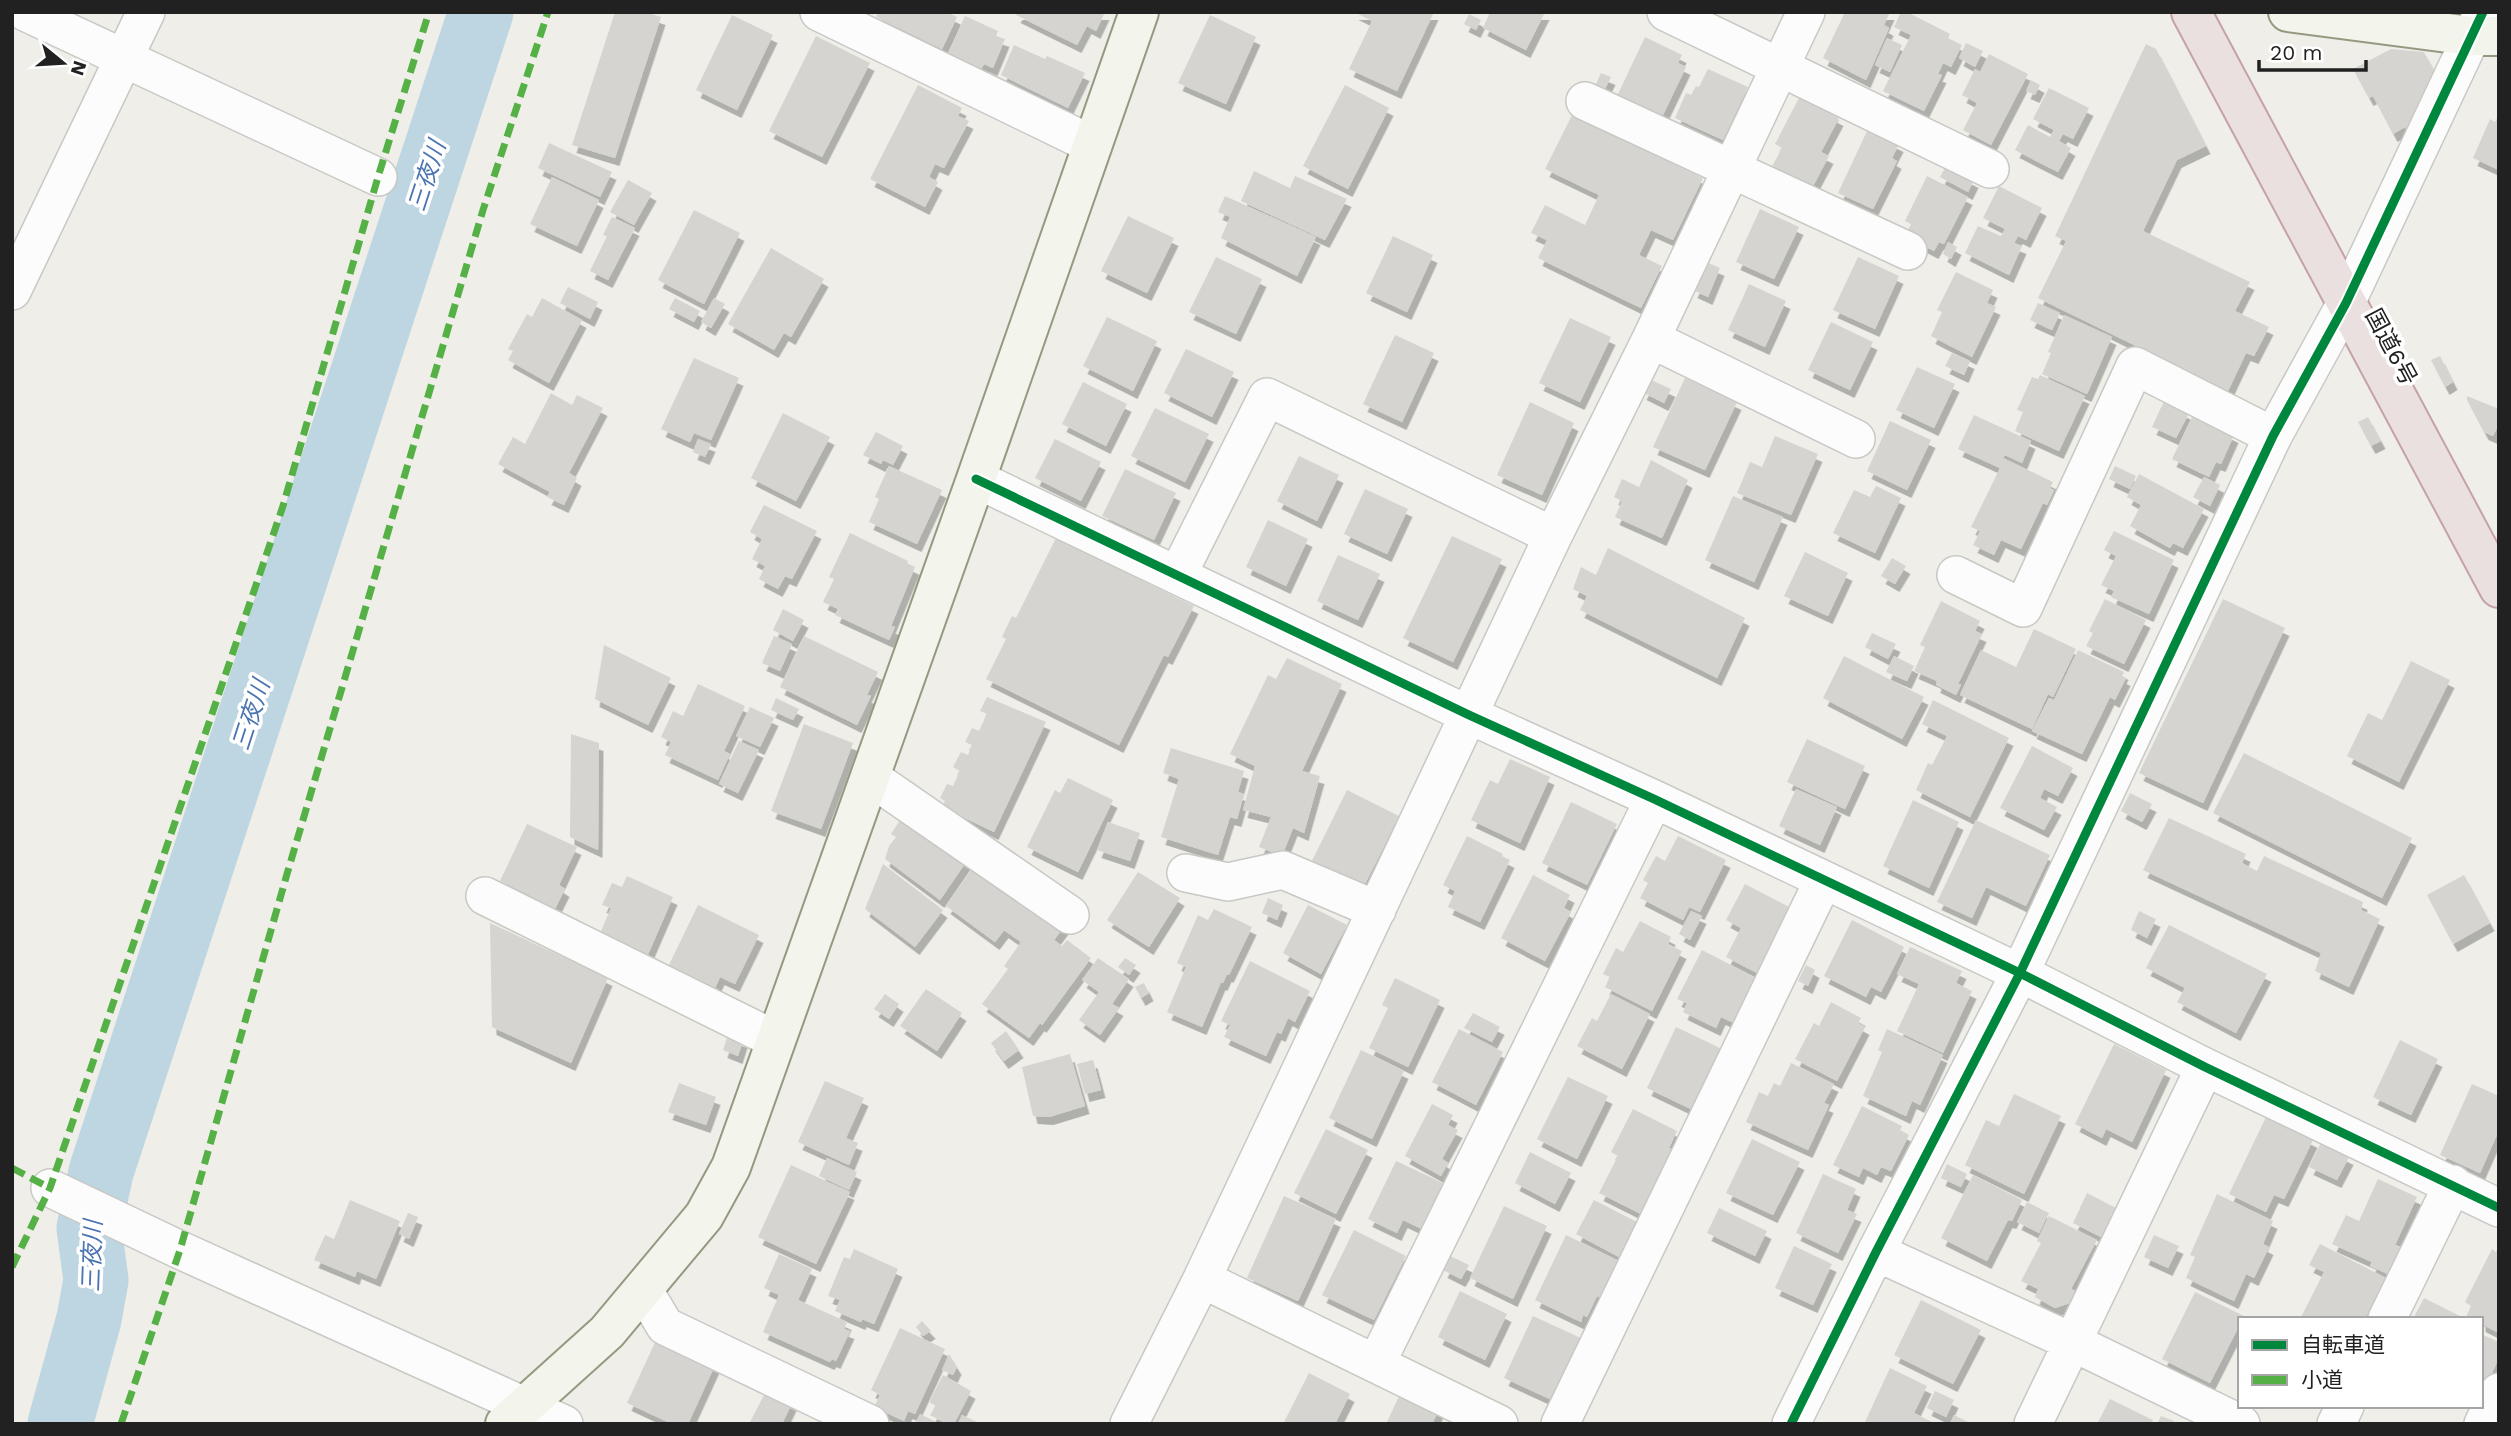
<svg xmlns="http://www.w3.org/2000/svg" width="2511" height="1436" font-family="'Work Sans','Noto Sans JP',sans-serif">
  <defs>
    <filter id="shadow"><feDropShadow dx="4.5" dy="8" stdDeviation="0" flood-color="#0004"/></filter>
  </defs>
  <rect width="100%" height="100%" fill="#efeee9"/>
  <path fill="#bdd6e1" d="M88,1203L108,1212L99,1244L98,1261L106,1286L102,1307L95,1340L89,1353L69,1424H51L73,1358L89,1283L82,1230Z"/>
  <g fill="none" stroke-linecap="round" stroke-linejoin="round">
    <path stroke="#bdd6e1" stroke-width="65" d="M60,1424L89,1319L96,1280L89,1228L101,1172L481,12"/>
  </g>
  <path fill="#d6d4d0" filter="url(#shadow)" d="M615,12H646L661,17L615,158L572,145Z
    M878,12H947L957,17L942,49L876,17Z
    M1018,12H1105L1096,31L1087,26L1077,45L1016,15Z
    M1354,12H1434L1397,91L1349,69L1372,21Z
    M1490,12H1545L1526,50L1483,28Z
    M1845,12H1890L1884,25L1889,28L1866,80L1823,58Z
    M1901,12H1907L1950,34L1948,38L1962,45L1951,67L1943,63L1938,74L1942,75L1924,111L1883,91L1911,35L1894,27Z
    M1469,14L1481,20L1476,30L1464,24Z
    M732,15L773,35L737,110L696,90Z
    M1210,15L1256,37L1226,104L1178,83Z
    M965,16L998,31L996,36L1005,39L993,68L984,64L981,69L948,54Z
    M816,36L870,63L822,157L769,131Z
    M1645,37L1682,55L1678,63L1686,67L1662,117L1617,96Z
    M1887,38L1902,45L1890,72L1875,65Z
    M1966,43L1983,51L1975,67L1959,58Z
    M2146,44L2156,49L2206,146L2177,160L2143,231L2250,282L2235,311L2269,327L2254,356L2246,353L2228,391L2038,298L2066,241L2055,236Z
    M1014,45L1045,59L1047,56L1085,73L1068,108L1001,75Z
    M2391,49L2424,52L2439,80L2409,135L2405,127L2393,134L2373,96L2369,98L2353,69Z
    M1989,54L2028,74L1991,145L1963,130L1977,103L1962,95L1975,69L1980,72Z
    M1708,69L1748,87L1723,140L1675,118L1686,93L1691,95L1696,86L1699,87Z
    M1601,73L1611,77L1604,91L1595,86Z
    M2031,80L2040,85L2035,95L2026,91Z
    M918,85L962,108L958,116L969,121L944,168L935,164L929,177L938,182L925,207L870,179Z
    M1345,85L1389,108L1348,189L1303,166Z
    M2049,88L2089,108L2073,139L2063,134L2059,141L2071,148L2058,172L2015,150L2028,125L2050,137L2054,130L2033,119Z
    M1800,96L1834,112L1833,115L1839,118L1821,152L1829,156L1813,186L1802,181L1800,185L1770,170L1782,148L1775,144Z
    M1572,115L1703,178L1673,240L1651,230L1639,255L1662,266L1641,308L1538,258L1547,240L1531,233L1545,205L1585,225L1599,195L1545,169Z
    M2499,115V170L2473,158L2490,119L2495,122Z
    M1868,129L1899,144L1892,158L1897,161L1873,209L1838,193Z
    M549,143L612,172L600,197L538,168Z
    M1946,166L1974,180L1968,192L1940,177Z
    M1254,171L1290,188L1295,176L1347,199L1325,240L1241,201Z
    M1927,176L1968,197L1944,244L1939,242L1934,251L1905,236L1911,224L1905,221Z
    M552,177L599,200L577,246L530,224Z
    M628,180L652,193L634,225L610,212Z
    M1999,186L2042,208L2026,240L2018,236L2014,243L2022,246L2009,275L1965,253L1978,226L2001,236L2005,229L1983,218Z
    M1225,196L1316,237L1297,276L1221,238L1230,217L1218,212Z
    M1760,209L1799,227L1774,279L1736,262Z
    M694,210L740,233L704,304L658,280Z
    M1128,216L1174,238L1147,293L1101,271Z
    M612,217L635,228L608,280L590,271L607,236L603,235Z
    M1393,236L1433,255L1407,312L1366,293Z
    M1948,242L1957,247L1951,259L1943,254Z
    M771,248L824,279L791,337L784,333L774,350L728,324Z
    M1216,257L1262,279L1236,334L1189,312Z
    M1858,257L1899,276L1875,329L1833,310Z
    M1706,262L1720,268L1708,297L1693,290Z
    M1956,272L1993,290L1987,303L1996,307L1972,357L1931,336L1942,312L1937,310Z
    M1749,284L1786,301L1765,347L1728,330Z
    M568,287L598,302L590,319L560,303Z
    M542,298L582,320L549,383L508,360L513,351L508,349L527,314L532,317Z
    M675,298L700,311L694,322L669,309Z
    M714,298L725,304L711,328L701,322Z
    M2038,303L2060,313L2052,330L2030,320Z
    M2064,315L2112,337L2087,394L2042,374L2051,353L2048,352Z
    M1107,317L1157,341L1133,391L1083,366Z
    M1570,318L1611,337L1580,402L1539,383Z
    M1831,322L1873,342L1850,390L1808,370Z
    M1395,335L1434,353L1402,422L1363,404Z
    M1186,349L1234,372L1212,417L1164,393Z
    M1952,353L1970,361L1964,375L1945,366Z
    M2440,356L2453,382L2445,387L2431,360Z
    M694,358L739,378L711,440L694,433L690,442L661,429Z
    M1917,367L1955,384L1934,428L1896,410Z
    M2040,375L2085,396L2059,451L2015,431L2023,412L2017,410L2032,377L2038,379Z
    M1685,378L1737,402L1705,470L1653,447Z
    M1649,379L1671,389L1664,403L1642,392Z
    M1083,382L1127,404L1106,446L1062,424Z
    M551,393L572,405L577,395L603,408L569,473L577,478L564,505L547,497L550,492L498,464L513,437L525,444Z
    M2467,396L2499,409V424L2493,436L2484,432L2467,400Z
    M2164,401L2189,413L2176,438L2152,427Z
    M1530,402L1574,423L1542,495L1497,475Z
    M1155,408L1209,434L1185,482L1131,456Z
    M783,413L830,437L796,501L751,478Z
    M1974,415L2031,441L2022,463L2005,455L2003,458L2053,482L2050,488L2054,490L2047,505L2043,503L2021,549L2001,540L1994,555L1973,545L1980,531L1971,527L2000,468L1958,449Z
    M2193,415L2234,435L2221,464L2216,462L2209,477L2172,459Z
    M2368,417L2381,441L2371,446L2358,422Z
    M1890,421L1931,440L1907,490L1867,471Z
    M876,432L903,446L893,465L883,460L881,464L863,455Z
    M1775,436L1818,454L1791,515L1737,493L1750,462L1762,467Z
    M698,439L711,444L705,457L693,452Z
    M1055,439L1101,462L1081,501L1035,478Z
    M1299,456L1339,475L1317,521L1277,501Z
    M1651,460L1688,480L1662,538L1615,517L1622,501L1614,497L1622,479L1639,487Z
    M889,466L942,490L917,544L869,522L879,499L875,497Z
    M2115,466L2136,476L2130,489L2109,479Z
    M1125,469L1176,493L1154,540L1102,516Z
    M2139,474L2204,509L2183,548L2173,543L2170,548L2130,526L2141,505L2127,497Z
    M2204,477L2220,485L2210,506L2193,497Z
    M1876,486L1901,498L1875,553L1833,533L1854,490L1870,497Z
    M1365,489L1408,509L1387,554L1344,534Z
    M1733,496L1783,517L1754,582L1705,560Z
    M764,505L817,531L792,579L785,576L778,589L759,579L765,566L752,559L762,539L750,532Z
    M1268,520L1308,539L1286,586L1246,567Z
    M2114,531L2174,560L2149,614L2111,597L2114,591L2101,585L2116,556L2104,550Z
    M850,533L908,561L907,563L915,567L891,626L895,627L889,640L835,615L838,609L823,602L834,579L829,577Z
    M1452,536L1502,559L1453,662L1403,638Z
    M1056,538L1194,606L1168,657L1164,655L1119,745L986,679L1006,639L1002,637L1012,616L1016,618Z
    M1608,548L1745,618L1717,678L1580,610L1587,596L1573,589L1581,567L1596,575Z
    M1805,552L1848,573L1828,616L1784,596Z
    M1338,555L1380,574L1358,620L1317,601Z
    M1892,558L1906,566L1895,584L1881,576Z
    M2105,599L2146,620L2124,664L2086,646L2093,633L2089,631Z
    M2223,599L2285,628L2203,803L2139,773Z
    M1941,601L1980,621L1975,631L1982,634L1958,684L1961,685L1956,695L1936,685L1937,681L1914,671L1925,647L1920,645Z
    M783,609L804,620L793,641L773,630Z
    M2034,629L2076,649L2053,697L2048,694L2032,729L1960,695L1981,650L2016,667Z
    M1872,633L1896,644L1888,659L1865,647Z
    M774,636L792,644L780,671L762,663Z
    M804,636L878,672L867,695L871,696L857,725L780,687Z
    M604,645L671,678L648,725L595,699Z
    M2078,650L2124,672L2122,676L2126,678L2115,700L2110,697L2082,754L2032,731L2049,698L2054,700Z
    M1844,656L1924,697L1902,739L1823,698Z
    M1894,656L1914,666L1907,681L1886,672Z
    M1287,658L1342,684L1302,771L1320,776L1304,833L1293,828L1282,856L1259,847L1271,817L1243,810L1255,766L1230,754L1268,675L1276,679Z
    M2411,661L2450,680L2399,782L2347,756L2368,713L2382,720Z
    M698,684L745,706L724,751L730,754L718,780L665,755L671,742L661,737L673,711L683,716Z
    M987,697L1046,722L994,832L942,807L945,801L940,798L947,784L953,786L960,771L953,767L961,752L968,755L972,745L965,742L972,728L979,731L987,714L980,711Z
    M776,698L799,709L793,720L771,710Z
    M1933,700L2009,738L1970,817L1916,790L1928,763L1932,765L1947,736L1922,724Z
    M750,707L774,718L760,747L736,736Z
    M804,724L853,743L821,829L771,811Z
    M571,734L599,743L598,850L570,837Z
    M1807,739L1865,766L1845,809L1787,782Z
    M739,741L759,750L738,793L719,784Z
    M2032,746L2073,768L2058,796L2044,789L2040,798L2057,807L2044,830L2000,808Z
    M1171,748L1244,771L1238,792L1244,794L1237,819L1230,817L1218,855L1161,837L1179,779L1163,773Z
    M2244,753L2412,838L2382,898L2213,813Z
    M1510,759L1550,777L1520,843L1471,820L1490,780L1498,784Z
    M1068,778L1113,800L1078,872L1027,847L1055,790L1060,793Z
    M1796,789L1837,807L1820,845L1779,826Z
    M1347,790L1399,816L1358,898L1306,873Z
    M2130,793L2152,804L2142,822L2121,811Z
    M1913,800L1959,822L1929,888L1883,866Z
    M1571,802L1617,824L1587,885L1542,863Z
    M902,817L966,862L940,900L885,859L889,846L896,837L891,834Z
    M2169,818L2246,854L2242,863L2257,871L2264,856L2363,902L2361,910L2380,919L2349,987L2315,971L2321,953L2143,870Z
    M1976,820L2050,855L2026,906L1986,887L1972,918L1937,902Z
    M1108,822L1140,833L1130,861L1097,850Z
    M527,824L577,847L559,885L565,889L553,913L526,900L529,895L500,881Z
    M1467,836L1503,854L1502,856L1510,860L1480,922L1448,907L1455,891L1443,885Z
    M1678,836L1726,860L1700,912L1689,907L1683,920L1640,898L1648,883L1643,880L1656,856L1665,861Z
    M977,861L1065,925L1054,940L1062,946L1067,940L1091,958L1042,1025L1040,1023L1029,1038L982,1004L1008,969L1004,966L1021,942L1004,930L995,942L946,906Z
    M883,864L943,910L915,947L865,909Z
    M1138,872L1180,898L1149,947L1107,920Z
    M1533,875L1570,895L1564,908L1571,912L1545,961L1501,938Z
    M2464,875L2490,923L2453,944L2427,895Z
    M627,876L673,897L646,959L598,938L611,908L602,905L612,883L622,887Z
    M1745,884L1793,909L1759,974L1726,957L1741,928L1726,920Z
    M1268,898L1283,905L1277,920L1262,913Z
    M698,905L759,935L735,984L720,977L712,995L665,973Z
    M1308,905L1347,925L1321,974L1283,953Z
    M1214,909L1252,927L1229,975L1227,974L1223,983L1221,982L1202,1027L1167,1012L1186,967L1177,963L1198,915L1208,920Z
    M1691,911L1702,916L1690,940L1679,934Z
    M2139,911L2156,919L2147,938L2131,930Z
    M1852,920L1904,947L1881,992L1871,987L1866,997L1824,976Z
    M1640,921L1671,937L1668,944L1682,951L1652,1011L1605,987L1610,977L1603,974L1616,948L1623,952Z
    M490,923L608,978L571,1063L492,1027Z
    M2169,925L2267,974L2236,1033L2177,1002L2185,988L2146,968Z
    M1910,947L1962,971L1956,983L1972,991L1943,1053L1897,1031L1919,984L1897,974Z
    M1702,950L1756,978L1734,1023L1721,1017L1716,1028L1683,1012L1687,1003L1677,999Z
    M1098,958L1129,979L1112,1004L1119,1008L1100,1035L1079,1020L1099,992L1082,980Z
    M1125,958L1136,965L1129,975L1118,967Z
    M1250,961L1310,991L1295,1022L1288,1018L1281,1034L1277,1032L1266,1056L1224,1037L1230,1025L1221,1021Z
    M1806,965L1815,970L1808,986L1798,981Z
    M1395,978L1440,1000L1408,1067L1369,1048L1388,1008L1382,1005Z
    M1144,983L1149,993L1141,998L1135,987Z
    M926,989L962,1013L937,1051L900,1026Z
    M885,994L899,1004L889,1019L874,1009Z
    M1611,994L1650,1014L1622,1069L1577,1046L1592,1018L1597,1021Z
    M1831,1002L1861,1018L1858,1023L1865,1027L1837,1081L1795,1059L1814,1023L1819,1026Z
    M1473,1013L1500,1027L1492,1042L1464,1028Z
    M1676,1027L1722,1049L1693,1110L1647,1088Z
    M1459,1029L1503,1052L1476,1105L1432,1082Z
    M1887,1029L1943,1055L1920,1105L1912,1101L1906,1116L1863,1096L1882,1052L1878,1050Z
    M1006,1031L1019,1050L1004,1061L991,1043Z
    M728,1035L743,1040L738,1056L723,1050Z
    M2400,1040L2438,1059L2411,1115L2373,1097Z
    M2114,1044L2166,1070L2132,1142L2106,1129L2102,1138L2075,1124Z
    M1361,1050L1404,1071L1372,1139L1329,1118Z
    M1070,1054L1085,1106L1049,1117L1033,1116L1022,1067Z
    M1093,1060L1101,1090L1085,1094L1077,1064Z
    M1791,1063L1834,1084L1824,1103L1829,1105L1808,1150L1746,1122L1759,1092L1768,1096L1774,1083L1780,1086Z
    M1568,1077L1608,1096L1577,1159L1537,1139Z
    M825,1081L864,1098L846,1138L858,1143L849,1165L798,1142Z
    M679,1083L716,1097L706,1125L668,1112Z
    M2472,1084L2499,1096V1130L2480,1173L2440,1155Z
    M2014,1094L2061,1116L2024,1194L1965,1165L1986,1120L1999,1126Z
    M1432,1104L1453,1115L1448,1125L1458,1130L1442,1159L1448,1163L1441,1176L1405,1156Z
    M1862,1106L1902,1126L1900,1130L1909,1135L1891,1171L1881,1167L1877,1175L1863,1168L1859,1177L1833,1165Z
    M1633,1109L1677,1131L1669,1148L1674,1150L1641,1214L1599,1193L1618,1156L1611,1152Z
    M2266,1117L2313,1140L2284,1199L2274,1195L2266,1212L2229,1194Z
    M1326,1129L1368,1150L1336,1214L1294,1193Z
    M1752,1139L1800,1162L1773,1215L1726,1193Z
    M2321,1143L2349,1157L2337,1180L2309,1167Z
    M1530,1152L1571,1173L1555,1204L1515,1183Z
    M827,1158L857,1172L849,1190L819,1176Z
    M1396,1161L1443,1183L1422,1229L1403,1220L1397,1233L1368,1219Z
    M1947,1164L1967,1174L1961,1187L1941,1178Z
    M791,1165L850,1192L816,1264L758,1237Z
    M1823,1174L1856,1189L1847,1210L1857,1214L1838,1253L1796,1233Z
    M1973,1175L2022,1200L2012,1221L2008,1220L1987,1261L1941,1238Z
    M2378,1179L2417,1197L2395,1245L2401,1247L2388,1274L2370,1266L2372,1262L2332,1244L2346,1215L2359,1221Z
    M2087,1193L2116,1208L2101,1237L2073,1223Z
    M2217,1194L2273,1221L2263,1244L2269,1247L2254,1278L2246,1274L2234,1301L2186,1278L2195,1257L2190,1255Z
    M1284,1196L1336,1219L1298,1301L1247,1278Z
    M350,1200L400,1221L376,1279L357,1271L355,1277L314,1260L325,1235L334,1239Z
    M1594,1200L1637,1222L1619,1257L1576,1234Z
    M2027,1202L2049,1213L2039,1233L2017,1222Z
    M1504,1206L1547,1226L1513,1299L1470,1278Z
    M1719,1208L1767,1231L1755,1256L1707,1233Z
    M408,1213L418,1217L409,1239L399,1234Z
    M2049,1216L2097,1240L2071,1289L2078,1292L2073,1302L2055,1308L2035,1297L2038,1289L2021,1281L2041,1243L2037,1241Z
    M1354,1230L1406,1256L1374,1320L1322,1295Z
    M1566,1235L1619,1261L1601,1298L1597,1296L1587,1317L1583,1315L1581,1322L1535,1300Z
    M2154,1235L2179,1246L2168,1268L2144,1257Z
    M2320,1244L2386,1278L2365,1319H2300L2324,1272L2309,1265Z
    M1794,1246L1832,1264L1813,1305L1775,1288Z
    M2499,1246V1333L2481,1324V1319L2466,1317L2471,1306L2465,1302L2492,1249L2496,1252Z
    M854,1249L898,1269L874,1324L862,1319L861,1322L835,1311L840,1300L828,1296L844,1257L850,1259Z
    M779,1254L812,1269L798,1300L847,1322L844,1329L850,1331L836,1361L832,1359L830,1362L763,1332L779,1295L764,1288Z
    M1450,1256L1469,1265L1461,1279L1443,1270Z
    M1460,1291L1507,1314L1485,1360L1438,1337Z
    M2195,1292L2244,1316L2240,1319V1324L2210,1383L2162,1359Z
    M2424,1298L2460,1316L2459,1319H2413Z
    M1921,1300L1981,1330L1953,1384L1894,1355Z
    M1533,1316L1581,1338L1552,1400L1504,1378Z
    M922,1321L931,1331L923,1336L916,1327Z
    M900,1328L945,1349L915,1414L908,1411L904,1421L874,1407L880,1395L871,1390Z
    M2481,1334L2499,1342V1358L2481,1396Z
    M658,1336L716,1363L688,1424H672L627,1403Z
    M949,1354L957,1367L953,1375L942,1370Z
    M1890,1368L1927,1386L1914,1413L1936,1424H1864Z
    M1309,1373L1350,1394L1335,1424H1283Z
    M943,1375L971,1391L954,1424H947L930,1415L936,1406L929,1402Z
    M766,1391L792,1403L782,1424H749Z
    M1935,1391L1954,1400L1946,1417L1927,1408Z
    M1401,1392L1439,1410L1432,1424H1386Z
    M2110,1399L2153,1420L2151,1424H2097Z
    M920,1414L940,1424H915Z
    M962,1415L981,1424H958Z
    M1954,1415L1972,1424H1950Z
    M2161,1416L2174,1421L2173,1424H2157Z"/>
  <g fill="none" stroke-linecap="round" stroke-linejoin="round">
    <defs>
      <path id="street" d="M25,12L378,177
        M819,12L1093,145
        M1666,12L1990,169
        M1585,101L1908,251
        M12,291L146,12
        M1651,339L1856,439
        M976,479L1469,715L1654,799L2020,973L2205,1067L2499,1208
        M1178,574L1267,397L1553,536
        M1956,575L2023,608L2135,366L2273,436
        M870,777L1070,915
        M1186,873L1228,882L1283,870L1377,910
        M485,896L776,1040
        M50,1188L180,1250L564,1424
        M1876,1252L2072,1342L2241,1424
        M1202,1279L1499,1424
        M643,1289L665,1326L870,1424
        M2387,1319L2453,1184
        M1376,1364L1654,799
        M1129,1424L1202,1279L1553,536L1651,339L1806,12
        M1560,1424L1823,881
        M1791,1424L1876,1252L2020,973L2273,436L2346,303L2483,12
        M2033,1424L2205,1067
        M2336,1424L2345,1406
        M2483,1424L2499,1392"/>
      <path id="secondary" d="M2288,12L2471,36H2499
        M505,1424L607,1332L704,1216L731,1167L976,479L1139,12"/>
      <path id="highway" d="M2191,12L2499,588"/>
    </defs>
    <use href="#street" stroke="#c8c8c5" stroke-width="40"/>
    <use href="#secondary" stroke="#959980" stroke-width="42"/>
    <use href="#highway" stroke="#c4a2a7" stroke-width="42"/>
    <use href="#street" stroke="#fdfcfc" stroke-width="37"/>
    <use href="#secondary" stroke="#f3f4ec" stroke-width="38"/>
    <use href="#highway" stroke="#ebe0e0" stroke-width="38"/>
    <path stroke="#55b145" stroke-width="7" stroke-dasharray="14 7" stroke-linecap="butt" d="M12,1168L50,1188
      M12,1267L50,1188L283,506L378,177L429,12
      M121,1424L180,1250L287,874L483,210L548,12"/>
    <defs>
      <path id="cycleway" d="M976,479L1469,715L1654,799L2020,973L2205,1067L2499,1208
        M1791,1424L1876,1252L2020,973L2273,436L2346,303L2483,12"/>
    </defs>
    <use href="#cycleway" stroke="#fff" stroke-width="13"/>
    <use href="#cycleway" stroke="#00873e" stroke-width="9"/>
  </g>
  <g text-anchor="middle" dominant-baseline="central" stroke-width="7" stroke-linejoin="round" paint-order="stroke">
    <g font-size="23" fill="#212121" stroke="#fff">
      <text transform="translate(2391 347) rotate(62)">国道6号</text>
    </g>
    <g font-size="24" font-style="italic" fill="#4c74b1" stroke="#fff">
      <text transform="translate(427 176) rotate(-72)">三夜川</text>
      <text transform="translate(251 715) rotate(-72)">三夜川</text>
      <text transform="translate(92 1256) rotate(-88)">三夜川</text>
    </g>
  </g>
  <rect width="2511" height="1436" fill="none" stroke="#212121" stroke-width="28"/>
  <rect x="2238" y="1317" width="245" height="91" fill="#ffffff" stroke="#a6a6a6" stroke-width="2"/>
  <rect x="2252" y="1340" width="35" height="10" fill="#00873e" stroke="#a6a6a6" stroke-width="2"/>
  <text x="2301" y="1352" font-size="21" fill="#212121">自転車道</text>
  <rect x="2252" y="1375" width="35" height="10" fill="#55b145" stroke="#a6a6a6" stroke-width="2"/>
  <text x="2301" y="1387" font-size="21" fill="#212121">小道</text>
  <g transform="translate(63 63) rotate(108)" stroke="#ffffff" stroke-width="5" paint-order="stroke">
  <path d="M0-5L12 26L0 18L-12 26Z" fill="#212121"/>
  <text y="-10" font-size="19" font-weight="bold" text-anchor="middle" fill="#212121">N</text>
  </g>
  <path d="M2259 60v10h107v-10" fill="none" stroke="#212121" stroke-width="3.5"/>
  <text x="2270" y="60" font-size="21" fill="#212121" stroke="#ffffff" stroke-width="5" paint-order="stroke">20 m</text>
</svg>
